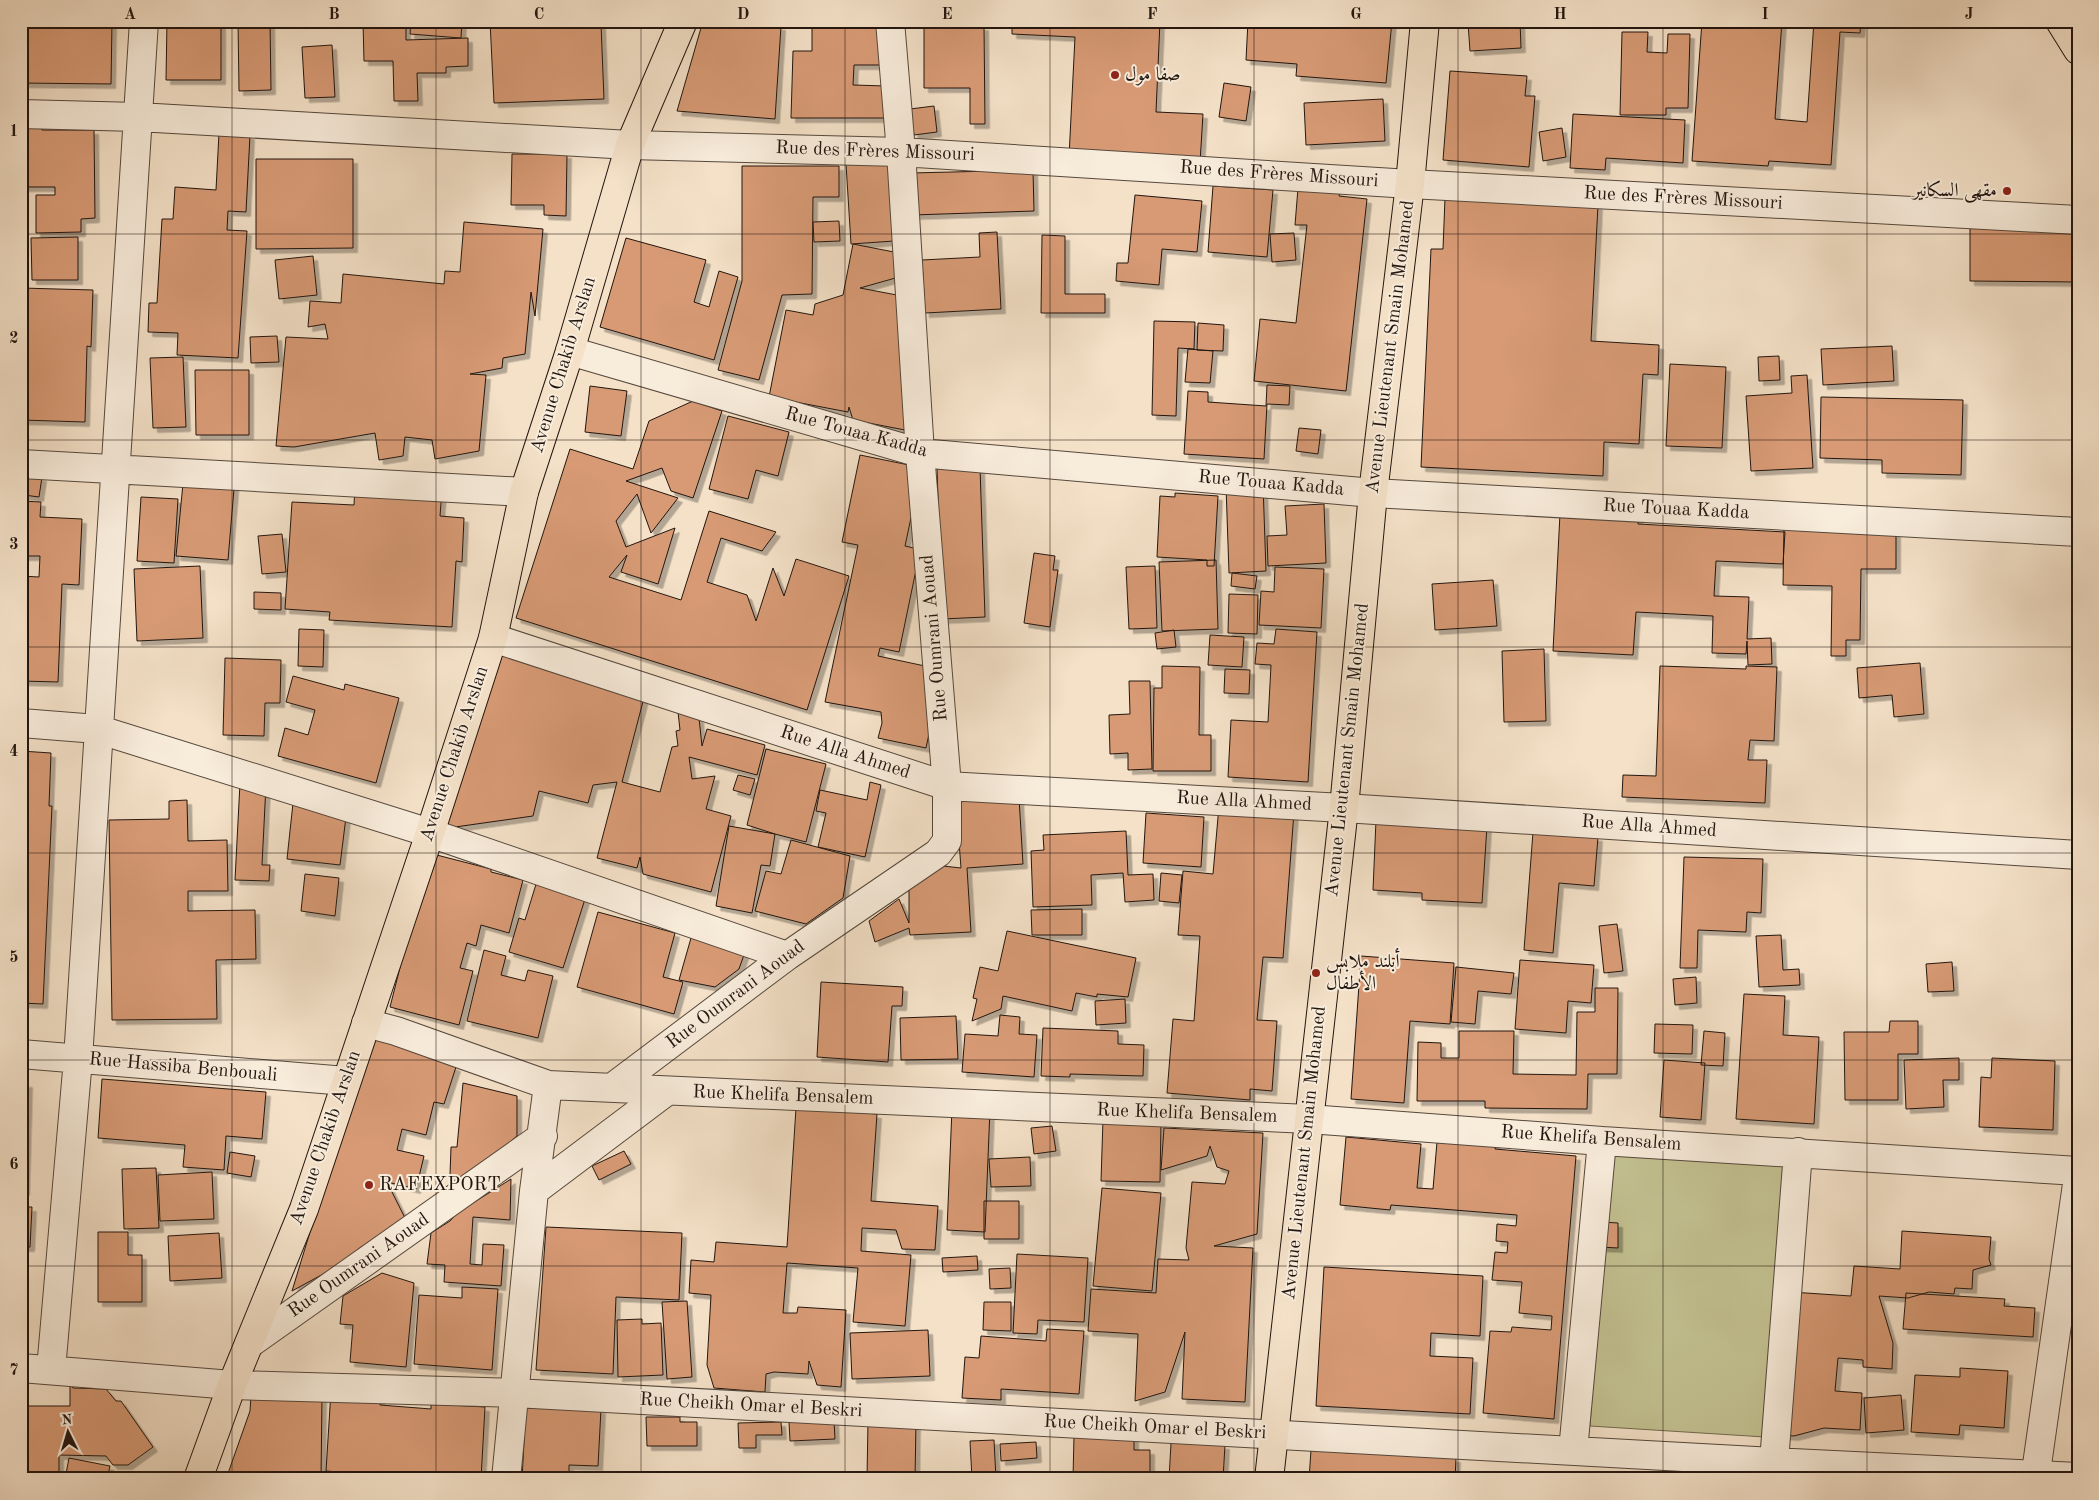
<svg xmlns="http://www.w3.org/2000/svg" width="2099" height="1500" font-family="'Old Standard TT',Amiri,serif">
  <defs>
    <filter id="shadow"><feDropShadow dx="4.5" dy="4.5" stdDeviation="0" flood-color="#0004"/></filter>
  </defs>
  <rect width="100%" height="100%" fill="#f4e1c8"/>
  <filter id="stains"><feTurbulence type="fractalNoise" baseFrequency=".004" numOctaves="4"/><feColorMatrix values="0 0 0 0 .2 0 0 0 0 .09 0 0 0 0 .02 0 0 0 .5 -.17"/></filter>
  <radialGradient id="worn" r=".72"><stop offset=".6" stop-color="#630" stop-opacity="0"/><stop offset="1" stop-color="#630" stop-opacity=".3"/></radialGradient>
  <path fill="#c3c191" stroke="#726b50" d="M1609,1153L1783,1164L1765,1437L1590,1426Z"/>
  <path fill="#d79a74" stroke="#22150f" filter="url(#shadow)" d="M21,21H112L111,84L21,83Z
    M167,21H221V80H166Z
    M238,21H270L271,90L239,91Z
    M363,21H406V40L468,38V66L446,67V73H417L418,101H394L393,61H364Z
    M411,21H462L461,38L410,34Z
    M490,21H547V26L601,24L604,99L494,103Z
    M703,21H756L755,24L781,26L775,119L677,111Z
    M1012,21H1160L1156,112L1203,114L1200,163L1069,157L1075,37L1012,34Z
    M1248,21L1336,24L1337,21H1392L1386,83L1296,76L1297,64L1246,60Z
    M1520,21L1521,48L1470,51L1468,23Z
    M1702,21H1782L1775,119L1807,122L1814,21H1861L1860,33L1840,32L1831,165L1769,161L1768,166L1692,161Z
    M812,26L882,28L881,65H854L853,85L886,86L884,118H791L793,51H812Z
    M984,26L985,124H970V88H924V27Z
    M1622,32H1648L1647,52L1667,53L1668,34H1690L1688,108H1666V115H1620Z
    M332,45L335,97L305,98L302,47Z
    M1450,71L1527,76L1525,96H1535L1529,167L1443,160Z
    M1224,83L1251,87L1246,121L1219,117Z
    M1383,99L1385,141L1306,145L1304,103Z
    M934,106L937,132L914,135L910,109Z
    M1573,114L1685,120L1683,163L1606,158L1605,170L1570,168Z
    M42,127V130H94L95,218L81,219V232L36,233V195H55V187H21V128Z
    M1562,128L1566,157L1543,161L1539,132Z
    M219,133L250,135L246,212L228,211L227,230L247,231L238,358L177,355L178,333L148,332L149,303H157L162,219H173L175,187L216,190Z
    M512,154H567L566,216L544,215V205H511Z
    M256,159H353V248L256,249Z
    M889,161L894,241L851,244L846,164Z
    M742,166H839V197H813L812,294L782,295L759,380L718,370L742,281Z
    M1033,170L1034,211L912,215L911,173Z
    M1213,186L1273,190L1267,257L1208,252Z
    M1298,188L1340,192L1339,196L1367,199L1346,391L1254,381L1260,319L1296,323L1307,225H1295Z
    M1135,195L1202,201L1197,252L1162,249L1159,285L1116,281L1117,263H1128Z
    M1445,198L1598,205L1591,341L1659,345L1658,375L1643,374L1639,444L1604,442L1603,476L1421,467L1431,249H1443Z
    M839,221L840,241L814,242L813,222Z
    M464,222L543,229L535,316L531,292L525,354L503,358L502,368L470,374L486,375L479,451L435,459L432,440L405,437L403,456L379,460L375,433L294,447L276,446L286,337L328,339L325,324L308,327L310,301L341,303L343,274L444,284L445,271L460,272Z
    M1970,223L2078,224V282L1970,281Z
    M997,232L1001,309L925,313L922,260L980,257L979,233Z
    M1294,233L1296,260L1272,262L1270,234Z
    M1042,235L1065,236V294H1105V313H1041Z
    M78,237V280H32L31,238Z
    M626,238L706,260L694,302L709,307L719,271L738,277L714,360L600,327Z
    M853,244L899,253V277L860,288L902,296L912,428L905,430L853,420L849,407L848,412L769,397L786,310L813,315L815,304L843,295Z
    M313,256L317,295L279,299L275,260Z
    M21,288L93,290L91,347L87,346L85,422L21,420Z
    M1154,321L1195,322L1194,349L1178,348L1176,416L1152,415Z
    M1198,323L1224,325L1223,351L1197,350Z
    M277,336L279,362L251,363L250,337Z
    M1892,346L1894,381L1823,385L1821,349Z
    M1188,349L1213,351L1210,383L1185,382Z
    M1779,356L1780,380L1759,381L1758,357Z
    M183,357L186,427L153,428L150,358Z
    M1670,364L1726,367L1722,448L1666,446Z
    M195,370H249V435H196Z
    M1807,375L1813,468L1751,471L1746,396L1792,393L1791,376Z
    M1267,385L1290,386L1289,405L1267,404L1264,459L1184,454L1188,391L1208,392V402L1266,406Z
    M590,386L627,391L621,436L585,432Z
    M1821,397L1963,400L1961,475L1882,473V460L1820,458Z
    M693,401L722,411L693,498L671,491L662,468L626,481L678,498L651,533L637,494L616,521L626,547L675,528L658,584L621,572L627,555L609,577L681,600L709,511L776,532L762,551L721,538L707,582L747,595L756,621L773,568L784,596L796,559L849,576L807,710L516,618L570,449L633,469L649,421Z
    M728,416L789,432L778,476L756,470L748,499L709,489Z
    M1299,428L1321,430L1318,454L1296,451Z
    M860,455L909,465L912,513L905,546L914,548L916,570L899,652L880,648L878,656L925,666L930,729L926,748L878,738L882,723L881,712L825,702L858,545L842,542Z
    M980,467L985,617L942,619L937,468Z
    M184,473L235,477L228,560L176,556Z
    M27,474L42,477L39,497L24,495Z
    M1263,484L1266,571L1229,573L1226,486Z
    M355,486L442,491L440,516L464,518L462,562L456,561L452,627L329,620L330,612L285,609L292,502L354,505Z
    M1175,493L1218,496L1214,566H1207V560L1157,557L1160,496L1175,497Z
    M1561,494L1639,497L1638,524L1785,532L1783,564L1716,561L1714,596L1749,597L1747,639L1771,638L1772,664L1748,665L1747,641L1746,654L1712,653L1713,616L1636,612L1633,655L1553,651Z
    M141,497L178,499L174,563L137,561Z
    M21,501L41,502L40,517L82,519L79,585L62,584L58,682L21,681V576L39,577L40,556H21Z
    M1324,504L1326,563L1268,566L1267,536L1287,535L1285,506Z
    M1784,527L1896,528V569H1861L1860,640H1846V656H1831L1832,586L1783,585Z
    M282,534L286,572L262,574L258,536Z
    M1034,553L1055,556L1053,570H1058L1050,627L1024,623Z
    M1216,560L1218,629L1162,631L1159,562Z
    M200,566L203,638L137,641L134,569Z
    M1155,566L1157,628L1129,629L1126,567Z
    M1275,567L1324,569L1321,628L1259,625L1261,591L1274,592Z
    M1232,573L1257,576L1255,589L1231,586Z
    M1493,580L1497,626L1435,630L1432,584Z
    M254,592L281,593V610L254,609Z
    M1229,594L1258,595L1257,634L1228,633Z
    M299,629L324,630L323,667L298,666Z
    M1276,629L1317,632L1308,782L1228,777L1231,720L1268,722L1271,665L1255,664L1257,643L1274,644Z
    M1174,630L1176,647L1157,649L1155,633Z
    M1210,635L1244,637L1242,667L1208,665Z
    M488,649L646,690L622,782L660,792L672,747L678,746L676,731L680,730L678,712L699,718L702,746L707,729L765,745L757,775L689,757L692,779L715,776L706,809L731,816L711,892L643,874L640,857L637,868L597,858L617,782L593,785L588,803L539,791L533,816L441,829Z
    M1544,649L1546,721L1504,722L1502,651Z
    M225,658L281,660L280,703H265L264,736L223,735Z
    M1920,663L1924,714L1894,717L1892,695L1859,698L1857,668Z
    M1162,666L1200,667L1199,735H1211V771H1153L1154,688H1162Z
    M1660,666L1746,669V666L1777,667L1774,741L1750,740L1748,760H1767L1765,803L1622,797L1623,775L1656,776Z
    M1225,669L1250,670L1249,694L1224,693Z
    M293,676L344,690L345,684L399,698L376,783L278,756L285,728L308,735L315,710L286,702Z
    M1129,681H1150L1152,769L1128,770V753L1110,754L1109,715L1130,714Z
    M766,749L826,764L806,842L775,834L770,866L761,865L752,913L716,906L729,826L775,834L747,825Z
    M21,751L51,753L49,806H52L43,1004L21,1003V837H23L24,807H21Z
    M738,775L755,779L750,795L733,790Z
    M870,782L881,785L865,857L818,847L826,813L816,811L820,790L867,800Z
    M240,783L266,785L262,865H270L269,881L235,880Z
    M1019,798L1023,864L967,868L971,932L910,935L909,928L875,942L869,921L899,899L909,923V888L934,865L961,868L956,802Z
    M187,800L188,841L227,840L228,891H188V911L255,910L256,959L216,960L217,1019L112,1020L109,820L169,819V801Z
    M293,803L347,809L340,865L287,859Z
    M1219,806L1294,812L1283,958L1263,957L1257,1020L1277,1021L1272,1091L1250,1089V1100L1167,1093L1173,1019L1194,1021L1200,936L1178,935L1183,871L1213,874Z
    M1146,813L1204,817L1201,867L1143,863Z
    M1376,820L1487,826L1482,903L1422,900V893L1373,890Z
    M1126,831L1128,875L1153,874L1154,900L1125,902L1123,873L1091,875L1092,905L1033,907L1031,851L1044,850L1043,835Z
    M1533,832L1598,837L1594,886L1559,883L1553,953L1524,950Z
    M791,840L850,856L843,898L806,924L755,911L766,871L781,874Z
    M429,853L491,869V872L523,880L509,933L481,925L476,946L467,943L460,968L473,971L459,1025L390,1007Z
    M1684,857L1763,859L1761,913L1747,912L1746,932L1698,930L1697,968H1680Z
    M1161,873L1182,875L1179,903L1159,901Z
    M305,874L339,878L335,916L301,911Z
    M537,881L586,896L563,968L509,952L519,918L525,920Z
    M1082,909V935H1032L1031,910Z
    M598,912L675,933L663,977L683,982L674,1014L577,987Z
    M1617,924L1623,971L1604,973L1599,926Z
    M1007,931L1136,958L1128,997L1097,994V997L1076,993L1072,1011L1003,996L1001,1009L972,1021L977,999L973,998L980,967L998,971Z
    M1781,935L1783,970L1799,969L1800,985L1759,987L1756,936Z
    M691,938L745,952L739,969L715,987L679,980Z
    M484,950L506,956L501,975L525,981L528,970L553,976L538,1038L467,1021Z
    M1361,956L1454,963L1450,1024L1410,1021L1404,1103L1351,1099Z
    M1520,960L1594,965L1591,1003L1568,1001L1566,1033L1515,1029Z
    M1952,962L1954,991L1928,992L1926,964Z
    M1456,967L1514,973L1511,994L1478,991L1475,1024L1451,1022Z
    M1696,977L1697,1003L1675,1005L1673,979Z
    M821,982L903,987L902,1006H892L888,1062L817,1057Z
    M1595,988H1618L1617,1074H1588L1587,1109L1485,1108V1101H1417L1418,1042L1441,1043V1058H1459V1031H1514L1513,1074L1576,1075L1577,1012H1595Z
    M1744,994L1785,996L1783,1035L1819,1037L1814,1124L1736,1119Z
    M1125,999L1126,1023L1096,1025L1095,1001Z
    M1000,1015L1020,1017L1019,1034L1037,1035L1034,1077L962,1072L965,1034L998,1036Z
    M956,1016L958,1059L901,1060L900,1018Z
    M1890,1021H1918V1054H1898V1100H1845L1844,1032H1889Z
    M1655,1024L1693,1025L1692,1054L1654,1053Z
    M1043,1028L1118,1031V1044L1144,1045L1143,1076L1070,1074V1077L1041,1076Z
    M1704,1031L1725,1033L1723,1066L1701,1065Z
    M371,1032L456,1067L444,1104L434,1102L426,1135L402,1129L397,1150L424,1156L416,1189L387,1182L407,1222L361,1247L336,1267L292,1291Z
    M1959,1058V1080H1943L1944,1107L1906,1109L1904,1060Z
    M1992,1058L2055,1061L2053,1130L1979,1127L1981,1077L1991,1078Z
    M1664,1060L1705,1063L1701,1120L1660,1117Z
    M102,1079L266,1092L262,1139L226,1136L224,1170L183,1167L185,1145L98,1138Z
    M21,1083H28L25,1191L21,1190Z
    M463,1083L517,1096V1136L464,1180L450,1175L451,1147H457Z
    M796,1108L877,1114L871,1201L938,1206L935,1250L902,1249L896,1230L862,1228L861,1251L911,1255L905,1326L853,1322L858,1268L787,1263L783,1313H797L798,1307L846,1310L841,1387L817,1385L809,1361L808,1374L774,1372L766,1374L765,1392L714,1388L707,1365L711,1295L689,1293L691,1260L714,1262L716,1242L787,1247Z
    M952,1108L990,1109L985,1232L947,1230Z
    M1103,1119L1161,1121L1160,1182L1101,1181Z
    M1052,1126L1056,1151L1034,1154L1031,1128Z
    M1164,1128L1263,1133L1257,1234L1214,1246L1253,1248L1245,1402L1182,1399L1185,1332L1165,1392L1135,1401L1138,1334L1088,1331L1091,1289L1156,1293L1158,1259L1189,1260L1186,1248L1192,1182L1225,1184L1229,1171L1217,1167L1210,1146L1207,1156L1161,1170Z
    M1438,1130L1497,1135L1495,1149L1576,1156L1554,1419L1483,1413L1490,1331L1511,1332L1512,1327L1551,1330L1552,1316L1519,1313L1522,1282L1492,1280L1495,1252L1507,1253L1508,1242L1496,1241L1497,1224L1516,1226L1517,1215L1391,1205L1390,1210L1340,1205L1346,1137L1421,1144L1417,1188L1433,1189Z
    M624,1151L631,1164L599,1180L592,1166Z
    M230,1152L255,1156L251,1177L227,1173Z
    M1030,1157L1031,1186L991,1187L989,1159Z
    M156,1168L159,1228L124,1229L122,1169Z
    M212,1172L214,1219L160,1221L158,1175Z
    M511,1179L510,1220L473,1217L470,1264L482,1265L483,1244L504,1245L501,1286L444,1282L445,1265L427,1264L431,1233L450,1221L457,1213Z
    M1102,1188L1161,1193L1152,1291L1093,1286Z
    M984,1201H1019V1239H984Z
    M21,1207H32L30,1247H21Z
    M1601,1222L1618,1223V1248L1600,1247Z
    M546,1227L682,1233L679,1300L616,1297L613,1374L536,1370Z
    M1902,1231L1991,1237L1989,1259L1991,1265L1973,1270L1972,1289L1955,1288L1954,1294L1929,1292L1908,1298L1879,1296L1893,1343L1892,1369L1863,1367V1360L1838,1358L1835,1391L1862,1393L1860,1430L1824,1428L1794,1436L1782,1435L1791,1292L1851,1296L1854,1266L1900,1269Z
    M98,1232H128V1255H142V1302H98Z
    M219,1233L222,1278L170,1281L168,1236Z
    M1017,1254L1088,1258L1084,1322L1038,1320L1037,1334L1013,1333Z
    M977,1256L978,1270L943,1272L942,1258Z
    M1324,1267L1483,1276L1480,1336L1431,1333L1430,1356L1473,1358L1470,1414L1316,1406Z
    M1010,1268L1011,1288L990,1289L989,1269Z
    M382,1273L414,1283L406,1367L350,1362L353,1325L340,1324L343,1296Z
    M462,1287L498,1289L492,1370L414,1364L419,1295L462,1298Z
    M1906,1293L2005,1299L2004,1306L2035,1308L2033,1337L1903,1329Z
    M687,1301L692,1377L667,1379L662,1302Z
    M984,1302H1011V1331L983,1330Z
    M642,1319V1324L661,1323L663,1375L618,1377L617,1320Z
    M1047,1329L1084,1331L1079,1394L1001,1389V1400L962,1398L965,1357L979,1358L981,1336L1046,1341Z
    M928,1330L930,1376L852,1379L850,1333Z
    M1960,1368L2008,1371L2004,1428L1960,1425L1959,1435L1911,1432L1915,1375L1960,1377Z
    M70,1384L73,1388L106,1389L116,1401H121L153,1447L128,1465H113L106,1456L59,1455V1479H21V1406H70Z
    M331,1391L380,1394V1405L431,1409V1404L485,1407L481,1479H364V1474L326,1471Z
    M251,1395L322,1396L321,1479H226L250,1411Z
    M1901,1395L1904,1430L1866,1433L1864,1398Z
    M526,1405L601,1409L598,1466L569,1465V1479H522Z
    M646,1417H680V1422H697V1446H647Z
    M834,1421L835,1439L790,1441L789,1422Z
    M868,1421L916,1422L915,1479H867Z
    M781,1422L782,1435H756V1448H739L738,1423Z
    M1074,1435L1134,1436V1450H1150V1479H1073Z
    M994,1440L996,1479H972L970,1441Z
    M1036,1442L1037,1458L1001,1461L1000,1444Z
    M1171,1443L1225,1445L1223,1479H1169Z
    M1311,1450L1350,1453V1451L1456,1458L1455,1479H1309Z
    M69,1458L110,1466L107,1479H65Z
    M1665,1468L1696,1470L1695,1479H1664Z
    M1701,1474L1742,1479H1701Z"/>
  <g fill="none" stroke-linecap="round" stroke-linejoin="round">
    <defs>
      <path id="minor" d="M21,114L138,117L630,145L901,152L1410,184L2078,220
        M570,351L920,453L1373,493L2078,532
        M21,464L524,492
        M493,638L947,786L1344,808L2078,855
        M21,723L97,729L430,833L787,956
        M366,1023L396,1031L548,1085L1309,1119L1602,1141L2078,1171
        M21,1054L346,1081
        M613,1087L787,956L938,853L947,841V786L920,453L901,152L890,21
        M534,1191L667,1091
        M249,1344L543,1136
        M21,1368L232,1385L515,1393L1774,1462L2078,1477
        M51,1370L78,1059L144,21
        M1573,1451L1602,1141
        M1774,1462L1798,1152
        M506,1479L534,1191L548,1085
        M2035,1479L2078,1177"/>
      <path id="major" d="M2060,21L2078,50
        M198,1479L232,1385L304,1209L430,833L493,638L524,492L570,351L630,145L683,21
        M1269,1479L1344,808L1373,493L1410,184L1425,21"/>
    </defs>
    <use href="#minor" stroke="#56483d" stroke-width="30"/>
    <use href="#major" stroke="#22150f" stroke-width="30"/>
    <use href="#minor" stroke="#f8ecdb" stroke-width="28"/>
    <use href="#major" stroke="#f4e1c8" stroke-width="28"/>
  </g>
  <path fill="none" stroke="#22150f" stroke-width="1" stroke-opacity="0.55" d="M232,21V1479M436,21V1479M641,21V1479M845,21V1479M1050,21V1479M1254,21V1479M1458,21V1479M1663,21V1479M1867,21V1479M21,234H2078M21,440H2078M21,647H2078M21,853H2078M21,1060H2078M21,1266H2078"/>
  <g fill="#8f2418" stroke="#f8ecdb" stroke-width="2">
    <circle cx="1115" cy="75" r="5"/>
    <circle cx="2007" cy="191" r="5"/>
    <circle cx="1316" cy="973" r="5"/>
    <circle cx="369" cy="1185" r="5"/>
  </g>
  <g text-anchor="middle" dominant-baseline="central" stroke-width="4" stroke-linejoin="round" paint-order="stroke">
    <g font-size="19" fill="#22150f" stroke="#f8ecdb" text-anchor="start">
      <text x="1125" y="75">صفا مول</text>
      <text x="1997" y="191" text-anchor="end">مقهى السكانير</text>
      <text x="1326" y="962">أبلند ملابس<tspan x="1326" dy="22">اﻷطفال</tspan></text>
      <text x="379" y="1185">RAFEXPORT</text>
    </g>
    <g font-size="19" fill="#22150f" stroke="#f8ecdb">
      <text transform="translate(875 152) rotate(2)">Rue des Frères Missouri</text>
      <text transform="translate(1279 175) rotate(4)">Rue des Frères Missouri</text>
      <text transform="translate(1683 199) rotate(3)">Rue des Frères Missouri</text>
      <text transform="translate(1391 347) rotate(-83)">Avenue Lieutenant Smain Mohamed</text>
      <text transform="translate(564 365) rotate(-73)">Avenue Chakib Arslan</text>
      <text transform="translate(856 433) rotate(15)">Rue Touaa Kadda</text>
      <text transform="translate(1271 484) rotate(5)">Rue Touaa Kadda</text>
      <text transform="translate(1676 510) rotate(3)">Rue Touaa Kadda</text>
      <text transform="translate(935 638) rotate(-95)">Rue Oumrani Aouad</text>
      <text transform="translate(1348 750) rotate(-84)">Avenue Lieutenant Smain Mohamed</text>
      <text transform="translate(845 753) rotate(18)">Rue Alla Ahmed</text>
      <text transform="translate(455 754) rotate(-72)">Avenue Chakib Arslan</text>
      <text transform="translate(1244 802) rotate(3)">Rue Alla Ahmed</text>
      <text transform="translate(1649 827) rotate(4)">Rue Alla Ahmed</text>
      <text transform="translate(736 995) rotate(-37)">Rue Oumrani Aouad</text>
      <text transform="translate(183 1068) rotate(5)">Rue Hassiba Benbouali</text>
      <text transform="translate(783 1096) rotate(2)">Rue Khelifa Bensalem</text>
      <text transform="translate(1187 1114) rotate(2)">Rue Khelifa Bensalem</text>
      <text transform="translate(326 1138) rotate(-71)">Avenue Chakib Arslan</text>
      <text transform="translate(1591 1139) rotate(4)">Rue Khelifa Bensalem</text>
      <text transform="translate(1305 1153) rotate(-84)">Avenue Lieutenant Smain Mohamed</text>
      <text transform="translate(359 1266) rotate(-35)">Rue Oumrani Aouad</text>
      <text transform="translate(751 1406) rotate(3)">Rue Cheikh Omar el Beskri</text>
      <text transform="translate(1155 1428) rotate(3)">Rue Cheikh Omar el Beskri</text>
    </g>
  </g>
  <rect width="2099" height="1500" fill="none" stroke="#f4e1c8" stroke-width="55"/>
  <g transform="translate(68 1432) rotate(355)" stroke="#f8ecdb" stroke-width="4" paint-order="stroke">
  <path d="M0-4L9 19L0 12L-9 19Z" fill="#22150f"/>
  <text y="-8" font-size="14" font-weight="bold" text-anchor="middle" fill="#22150f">N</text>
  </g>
  <rect x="28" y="28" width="2044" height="1444" fill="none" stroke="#22150f" stroke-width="2"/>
  <g font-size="16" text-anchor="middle" font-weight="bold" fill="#22150f">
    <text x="130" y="19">A</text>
    <text x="334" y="19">B</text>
    <text x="539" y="19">C</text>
    <text x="743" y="19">D</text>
    <text x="947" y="19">E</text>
    <text x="1152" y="19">F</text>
    <text x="1356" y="19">G</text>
    <text x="1560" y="19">H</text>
    <text x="1765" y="19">I</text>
    <text x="1969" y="19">J</text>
    <text x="14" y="136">1</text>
    <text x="14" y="343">2</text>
    <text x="14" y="549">3</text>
    <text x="14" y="756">4</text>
    <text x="14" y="962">5</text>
    <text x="14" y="1169">6</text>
    <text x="14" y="1375">7</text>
  </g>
  <rect width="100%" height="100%" filter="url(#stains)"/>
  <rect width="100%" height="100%" fill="url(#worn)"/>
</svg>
